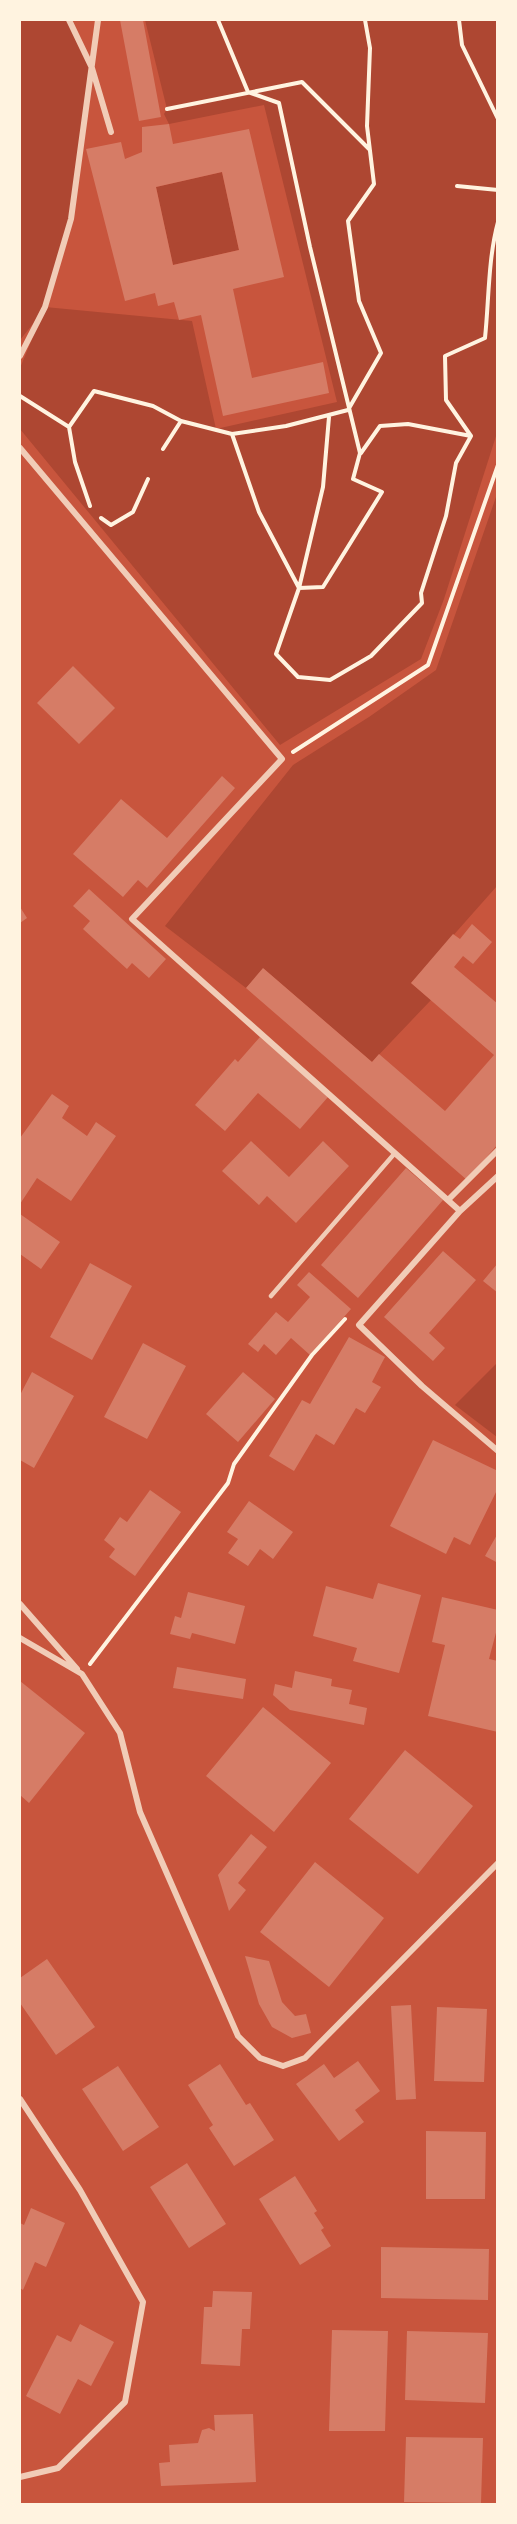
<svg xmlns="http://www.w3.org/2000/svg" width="517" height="2524" font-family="'PT Sans',sans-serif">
  <rect width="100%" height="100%" fill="#c8553d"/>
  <path fill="#ae4732" d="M20,20H69L92,68L71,219L45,307L192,321L216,429L337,402L264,105L169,124L164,114L167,109L145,20H497V433L444,599L421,659L280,745L20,429V368L44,310L20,340Z
    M222,172L239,250L173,265L156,187Z
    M497,494V886L411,983L431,1000L372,1062L264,969L246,988L165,926L293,765L369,717L436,670Z
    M497,1363V1437L455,1405Z"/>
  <path fill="#d67c66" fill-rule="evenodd" d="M120,20H143L161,117L139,121Z
    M169,124L173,144L249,129L284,277L233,289L252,378L323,362L329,393L223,416L201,315L179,320L174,302L158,306L155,293L125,301L86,149L121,142L125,159L142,152V127ZM222,172L239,250L173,265L156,187Z
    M73,666L115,708L79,744L37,703Z
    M222,776L235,788L147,888L138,880L123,897L73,854L121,799L167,838Z
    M89,889L166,959L149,978L132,963L127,969L83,929L90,921L73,906Z
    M20,907L27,918L20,923Z
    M472,924L492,942L473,964L463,956L454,967L498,1004V1144L467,1180L246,988L263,968L372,1062L379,1054L445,1111L494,1055L411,983L453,934L460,939Z
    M260,1037L328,1097L300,1129L258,1093L225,1131L195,1105L235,1059L238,1062Z
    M52,1094L69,1106L62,1118L87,1136L96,1122L116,1136L71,1201L37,1178L20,1204V1138Z
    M251,1141L289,1177L323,1141L349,1166L296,1223L267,1196L259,1205L222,1171Z
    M406,1168L443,1200L358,1298L321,1265Z
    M20,1214L60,1242L41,1269L20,1254Z
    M443,1251L476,1280L429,1333L445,1348L433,1361L384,1317Z
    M90,1263L132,1286L92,1360L50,1337Z
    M498,1263V1293L483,1281Z
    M309,1272L351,1309L310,1355L291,1338L276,1355L264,1344L258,1352L248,1344L276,1312L288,1322L310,1297L297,1285Z
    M349,1337L385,1357L372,1382L381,1387L365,1413L356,1408L334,1445L316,1434L294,1471L269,1456L302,1400L310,1404Z
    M143,1343L186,1366L147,1439L104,1417Z
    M32,1372L74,1396L34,1468L20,1460V1395Z
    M243,1372L275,1399L238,1442L206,1414Z
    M433,1440L498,1471V1488L470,1545L454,1537L446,1554L390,1526Z
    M150,1490L181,1512L135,1576L109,1557L115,1549L104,1540L120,1517L127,1522Z
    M249,1501L293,1532L273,1559L260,1549L248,1566L228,1553L238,1539L227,1532Z
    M498,1533V1563L485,1556Z
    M378,1583L421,1595L399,1673L353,1661L357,1648L313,1636L326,1586L373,1599Z
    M188,1592L245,1606L235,1644L192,1633L190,1639L170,1634L175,1616L181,1618Z
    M442,1597L498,1610V1625L489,1659L498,1661V1732L428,1716L445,1645L432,1642Z
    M177,1667L246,1679L243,1699L173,1688Z
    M295,1671L332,1679L331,1686L352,1690L349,1704L367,1708L364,1725L290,1710L273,1695L275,1684L292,1688Z
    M20,1681L85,1733L29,1803L20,1795Z
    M263,1707L331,1763L274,1832L206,1776Z
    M405,1750L473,1806L418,1874L349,1819Z
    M251,1834L267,1847L238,1883L246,1890L229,1911L218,1875Z
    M315,1862L384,1918L329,1987L260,1932Z
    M245,1956L269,1961L282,2002L295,2016L306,2014L311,2033L292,2038L272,2027L259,2004Z
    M47,1959L95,2027L56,2055L20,2003V1978Z
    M411,2005L416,2099L396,2100L391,2006Z
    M437,2007L487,2009L484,2082L434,2081Z
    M358,2061L380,2091L355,2110L364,2122L339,2141L296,2084L324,2064L334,2078Z
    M220,2064L246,2105L250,2103L274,2140L234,2166L209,2128L213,2125L188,2085Z
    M118,2066L159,2127L123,2151L82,2089Z
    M426,2131L486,2132L485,2199H426Z
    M187,2163L226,2224L189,2248L150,2187Z
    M295,2176L317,2211L314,2213L324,2228L321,2230L331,2246L300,2265L259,2199Z
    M31,2208L65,2223L46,2267L35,2262L23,2290L20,2288V2223L24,2225Z
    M381,2247L489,2249L488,2300L381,2298Z
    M213,2291L252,2292L250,2329H242L240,2366L201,2364L204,2307H212Z
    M80,2324L114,2342L91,2386L78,2379L60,2414L26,2396L57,2335L71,2342Z
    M332,2330L388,2331L385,2431H329Z
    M407,2331L488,2333L485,2403L405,2400Z
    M253,2414L256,2482L161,2486L159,2463L170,2462L169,2445L198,2443L202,2430L209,2428L215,2431L214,2415Z
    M406,2437L483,2438L481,2503L404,2502Z"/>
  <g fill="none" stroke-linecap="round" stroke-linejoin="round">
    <path stroke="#fff3e0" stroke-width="4" d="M218,20L248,92L279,103L310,247L360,453L353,479L382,492L323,587L299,588L323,487L329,417
      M459,20L462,45L498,119
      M167,109L302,82L369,149
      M457,186L498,190
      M20,396L69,427L75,462L90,506
      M69,427L94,391L153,406L181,421
      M232,434L259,512L299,588L276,654L298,677L330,680L371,656L422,603L421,593L446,516L456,463L471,436L446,400L445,356L485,338C489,300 488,259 498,222
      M163,449L181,421L232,434L286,426L348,410L381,353L359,301L348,221L374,184L367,126L370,48L365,20
      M361,453L380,426L408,424L471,436
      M101,518L111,525L133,512L148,479
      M293,752L428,665L498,465
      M90,1664L228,1483L234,1464L312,1355L345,1319"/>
    <path stroke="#f1ccb7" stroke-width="4.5" d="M271,1296L395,1153"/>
    <path stroke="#f1ccb7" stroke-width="6" d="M69,20L92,68L111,132
      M20,356L45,307L71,219L98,20
      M20,448L282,759L132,919L460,1211
      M498,1176L460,1211L359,1325L422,1386L498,1451
      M448,1200L498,1150
      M20,1604L77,1669
      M20,1638L82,1674L120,1733L140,1812L238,2036L260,2058L283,2066L305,2058L498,1863
      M20,2099L80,2190L143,2302L125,2402L58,2468L20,2477"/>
  </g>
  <rect width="517" height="2524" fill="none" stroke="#fff3e0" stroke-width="42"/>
</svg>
